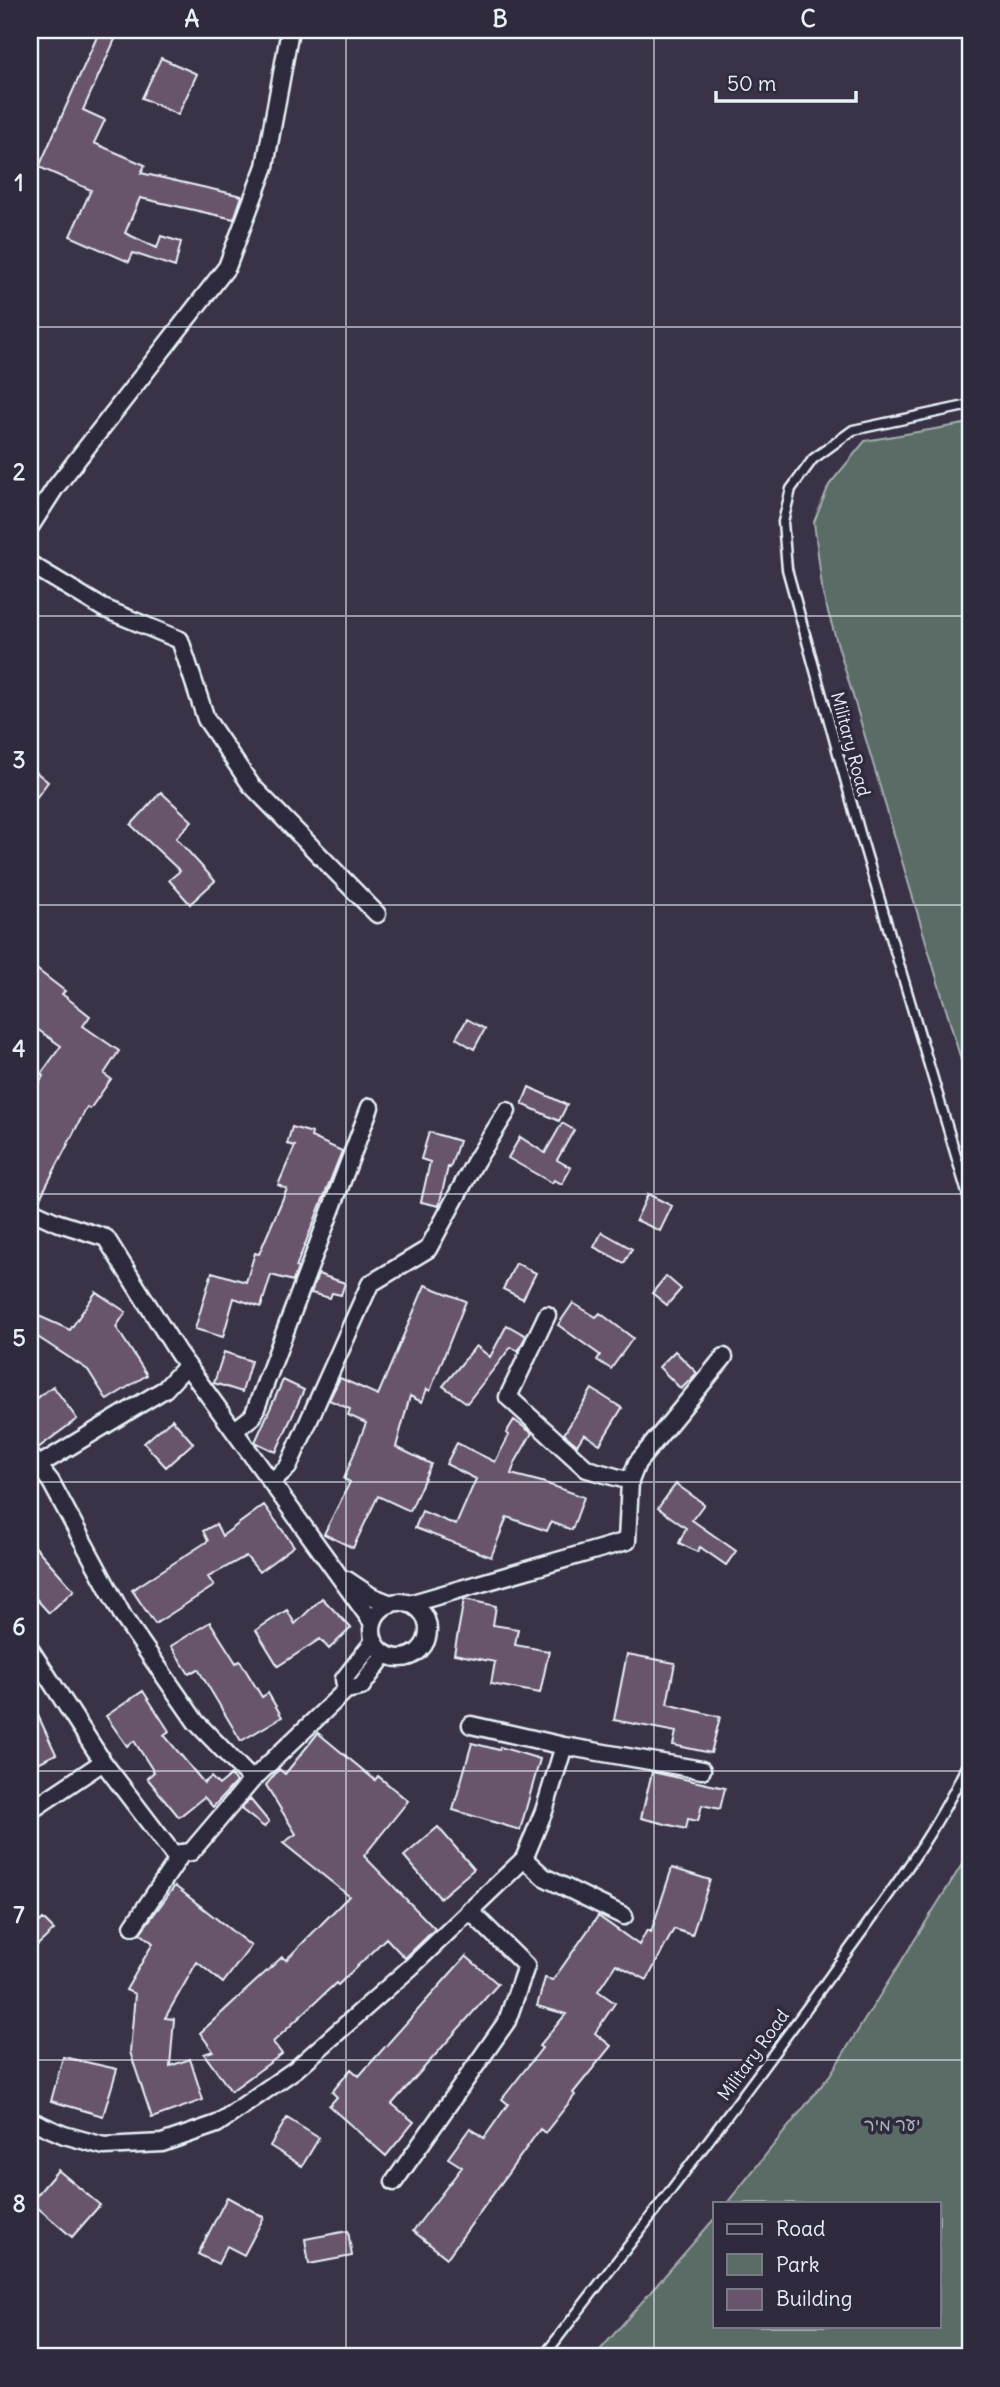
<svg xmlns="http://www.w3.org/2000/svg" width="1000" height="2387" font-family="Delius,'Playpen Sans Hebrew',sans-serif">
  <rect width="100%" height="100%" fill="#3a3246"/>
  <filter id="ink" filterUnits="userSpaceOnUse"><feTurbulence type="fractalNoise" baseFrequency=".0143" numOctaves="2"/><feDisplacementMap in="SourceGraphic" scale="14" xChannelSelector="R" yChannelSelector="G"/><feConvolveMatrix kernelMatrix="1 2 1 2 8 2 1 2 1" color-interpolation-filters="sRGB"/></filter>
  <g filter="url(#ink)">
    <path fill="#5a6c65" stroke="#a1aeae" stroke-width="2" d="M970,423V1090L823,595L814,522L829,485L865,441Z
      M970,1840V2357H594L715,2218V2326H939V2203H727L830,2075L966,1858Z"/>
    <path fill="#68546c" stroke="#e8f1f8" stroke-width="2" d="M100,30L117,35L83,110L105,120L94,143L145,165L141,173L242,196L234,219L140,198L125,233L157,248L161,236L181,242L175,267L133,253L129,262L70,236L91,190L39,167Z
      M161,58L197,74L178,115L142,98Z
      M30,767L48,782L30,806Z
      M161,792L192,821L176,838L215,881L190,904L169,880L180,871L131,825Z
      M30,964L65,991L62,994L90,1016L83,1026L119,1051L104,1074L111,1079L90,1109L87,1107L38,1202L30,1200V1101L43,1076L41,1074L61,1046L30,1024Z
      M467,1019L485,1029L474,1049L456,1038Z
      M529,1087L567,1105L559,1121L522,1104Z
      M562,1123L574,1130L557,1160L571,1168L562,1184L554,1180L552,1183L508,1158L520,1137L545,1153Z
      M292,1127L312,1133L311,1137L342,1151L296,1267L298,1268L293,1281L271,1275L261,1307L234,1298L223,1337L195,1329L212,1272L246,1282L255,1253L259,1254L287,1189L278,1185L295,1146L287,1144Z
      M429,1132L459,1141L450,1168L448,1167L439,1206L421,1202L430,1162L421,1159Z
      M648,1194L672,1206L660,1231L636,1220Z
      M602,1232L632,1249L624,1263L594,1247Z
      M516,1263L536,1273L523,1299L503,1289Z
      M318,1274L345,1283L341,1295L332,1293L330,1298L311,1293Z
      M666,1276L681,1289L667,1305L652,1293Z
      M425,1285L466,1301L430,1391L427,1389L422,1402L410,1396L396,1447L431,1464L410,1511L378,1496L353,1548L324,1534L350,1482L344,1479L366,1423L348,1415L350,1409L329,1400L340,1378L378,1395Z
      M96,1292L126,1312L116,1327L147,1375L107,1400L88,1370L30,1332V1312L70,1330Z
      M573,1303L596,1317L600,1313L633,1338L611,1369L597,1360L600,1355L558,1325Z
      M507,1325L526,1336L518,1351L511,1347L467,1403L443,1386L476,1346L490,1357Z
      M675,1351L697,1373L681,1389L659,1367Z
      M224,1352L251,1361L242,1392L214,1383Z
      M283,1380L304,1390L276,1452L255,1442Z
      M53,1386L77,1419L38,1448L30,1442V1403Z
      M592,1389L622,1408L600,1444L584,1434L577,1445L564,1434Z
      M172,1419L193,1443L166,1467L144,1443Z
      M514,1420L532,1433L516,1461L511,1474L542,1482L584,1497L572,1530L551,1522L547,1531L507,1517L491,1557L415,1528L422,1511L456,1525L476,1479L446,1464L457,1443L495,1462L509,1435L506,1433Z
      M676,1484L704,1504L692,1520L736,1551L726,1565L700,1547L697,1552L679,1543L686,1528L658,1508Z
      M264,1505L294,1546L259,1572L246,1556L208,1577L214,1586L155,1624L132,1590L208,1541L203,1531L216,1524L222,1536Z
      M30,1541L74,1590L49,1613L30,1592Z
      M322,1598L351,1628L329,1649L320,1639L278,1666L256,1630L287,1610L295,1624Z
      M464,1599L496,1606L493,1625L518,1629L515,1645L549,1651L540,1693L491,1684L495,1662L454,1654Z
      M210,1622L236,1663L240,1661L262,1697L268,1693L282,1717L241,1741L198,1669L189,1674L171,1646Z
      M627,1654L675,1663L667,1704L720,1717L711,1753L673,1745L676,1732L614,1720Z
      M143,1691L169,1731L164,1735L204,1783L211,1777L219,1785L231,1775L236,1782L213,1807L204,1797L179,1817L147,1778L154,1772L134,1741L127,1746L106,1716Z
      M30,1698L56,1754L30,1767Z
      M318,1733L375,1780L378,1776L408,1801L364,1856L435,1929L405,1958L386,1938L338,1985L336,1983L273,2042L282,2054L231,2091L204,2054L213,2051L200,2033L282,1957L286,1960L349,1896L283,1843L296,1834L266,1785L279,1769L285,1774Z
      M472,1743L499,1750L500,1747L540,1759L520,1830L453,1810Z
      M652,1772L725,1788L720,1809L702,1805L698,1821L688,1819L686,1829L641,1818Z
      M250,1799L269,1822L264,1827L241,1809Z
      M438,1827L474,1869L440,1898L404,1856Z
      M672,1868L710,1880L692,1935L674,1929L647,1980L616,1964L598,1991L615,2003L595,2033L611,2046L573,2093L575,2095L545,2133L540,2129L447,2258L413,2231L462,2167L448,2158L470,2128L484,2138L508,2104L502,2099L542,2048L539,2046L566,2014L537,2006L545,1978L553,1980L598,1916L639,1945L647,1930L651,1932Z
      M175,1886L251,1946L223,1983L197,1962L165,2018L174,2019L170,2066L190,2059L203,2100L152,2118L130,2052L135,1994L126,1990L153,1943L140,1933Z
      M43,1919L54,1930L30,1952V1931Z
      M466,1956L498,1984L392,2104L414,2122L386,2156L329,2106L337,2097L332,2092L351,2069L359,2076Z
      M63,2057L117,2069L103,2116L51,2101Z
      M287,2118L319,2138L302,2166L270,2146Z
      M58,2170L100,2205L72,2237L31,2202Z
      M227,2197L264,2217L244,2255L227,2246L218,2264L198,2254Z
      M348,2231L352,2256L309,2264L305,2239Z"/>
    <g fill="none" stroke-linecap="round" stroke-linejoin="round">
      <defs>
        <path id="lane" d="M970,405L853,430L813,459L791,489L783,522L787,569L860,833L970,1203
          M543,2357C640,2231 737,2105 830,1976C880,1906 935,1837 970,1758"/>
        <path id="street" d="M30,527L55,488L227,267L265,166L290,30
          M30,564L103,608L180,640L206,719L251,785L377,914
          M30,1210L56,1222L106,1238L178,1353L373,1623
          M547,1315L508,1397L587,1469L630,1481
          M235,1430L253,1416L370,1107
          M30,1455L51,1482L124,1618L196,1722L252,1780
          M39,1465L165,1389L187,1365
          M272,1481L288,1467L370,1284L428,1249L475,1162L507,1111
          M347,1580L371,1596L391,1604
          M372 1630a28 28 0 1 1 56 0a28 28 0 1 1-56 0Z
          M409,1604L627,1541L630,1481L637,1463L724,1357
          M30,1649L103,1762
          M346,1690L344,1679L374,1641
          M471,1725L564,1746L702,1770
          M30,1811L103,1762L173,1854L191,1852L252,1780L346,1690L361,1687L385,1654
          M524,1859L544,1877L624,1916
          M133,1926L182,1853
          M30,2120L64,2135L104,2146L162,2143L217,2124L296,2069L411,1967L524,1859L544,1811L564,1746
          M394,2182L507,2021L526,1966L469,1910"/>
      </defs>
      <use href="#lane" stroke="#e8f1f8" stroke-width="13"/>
      <use href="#street" stroke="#e8f1f8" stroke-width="21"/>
      <use href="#lane" stroke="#2f2a3d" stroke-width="8"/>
      <use href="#street" stroke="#2f2a3d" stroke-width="16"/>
    </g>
  </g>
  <path fill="none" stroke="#e8f1f8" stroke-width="2" stroke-opacity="0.55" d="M346,30V2357M654,30V2357M30,327H970M30,616H970M30,905H970M30,1194H970M30,1482H970M30,1771H970M30,2060H970"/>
  <g text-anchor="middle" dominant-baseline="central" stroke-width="7" stroke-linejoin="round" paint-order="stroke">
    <g font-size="18" fill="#e8f1f8" stroke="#2f2a3d">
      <text transform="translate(851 744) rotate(75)">Military Road</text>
      <text transform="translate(753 2055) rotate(-54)">Military Road</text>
    </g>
    <g font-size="18" fill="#a8b5b6" stroke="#2f2a3d">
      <text x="892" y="2124">יער מיר</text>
    </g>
  </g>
  <rect width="1000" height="2387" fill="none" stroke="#2f2a3d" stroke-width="77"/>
  <rect x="713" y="2202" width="228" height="126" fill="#2f2a3d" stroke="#797a88" stroke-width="2"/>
  <rect x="727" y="2224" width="35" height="10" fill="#2f2a3d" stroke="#797a88" stroke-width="2"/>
  <text x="776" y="2236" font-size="21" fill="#e8f1f8">Road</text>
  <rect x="727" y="2254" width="35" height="21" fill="#5a6c65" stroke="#797a88" stroke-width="2"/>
  <text x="776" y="2272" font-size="21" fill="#e8f1f8">Park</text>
  <rect x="727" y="2289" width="35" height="21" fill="#68546c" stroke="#797a88" stroke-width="2"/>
  <text x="776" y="2306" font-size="21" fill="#e8f1f8">Building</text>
  <path d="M716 91v10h140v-10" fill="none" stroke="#e8f1f8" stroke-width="3.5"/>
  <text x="727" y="91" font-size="21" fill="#e8f1f8" stroke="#2f2a3d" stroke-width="5" paint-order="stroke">50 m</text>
  <rect x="38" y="38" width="924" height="2310" fill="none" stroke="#e8f1f8" stroke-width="2.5"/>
  <g font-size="23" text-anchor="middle" font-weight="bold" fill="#e8f1f8">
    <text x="192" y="27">A</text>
    <text x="500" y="27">B</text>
    <text x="808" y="27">C</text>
    <text x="19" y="191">1</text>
    <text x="19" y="480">2</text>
    <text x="19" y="768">3</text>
    <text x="19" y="1057">4</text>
    <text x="19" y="1346">5</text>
    <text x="19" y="1635">6</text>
    <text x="19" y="1923">7</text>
    <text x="19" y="2212">8</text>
  </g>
</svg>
